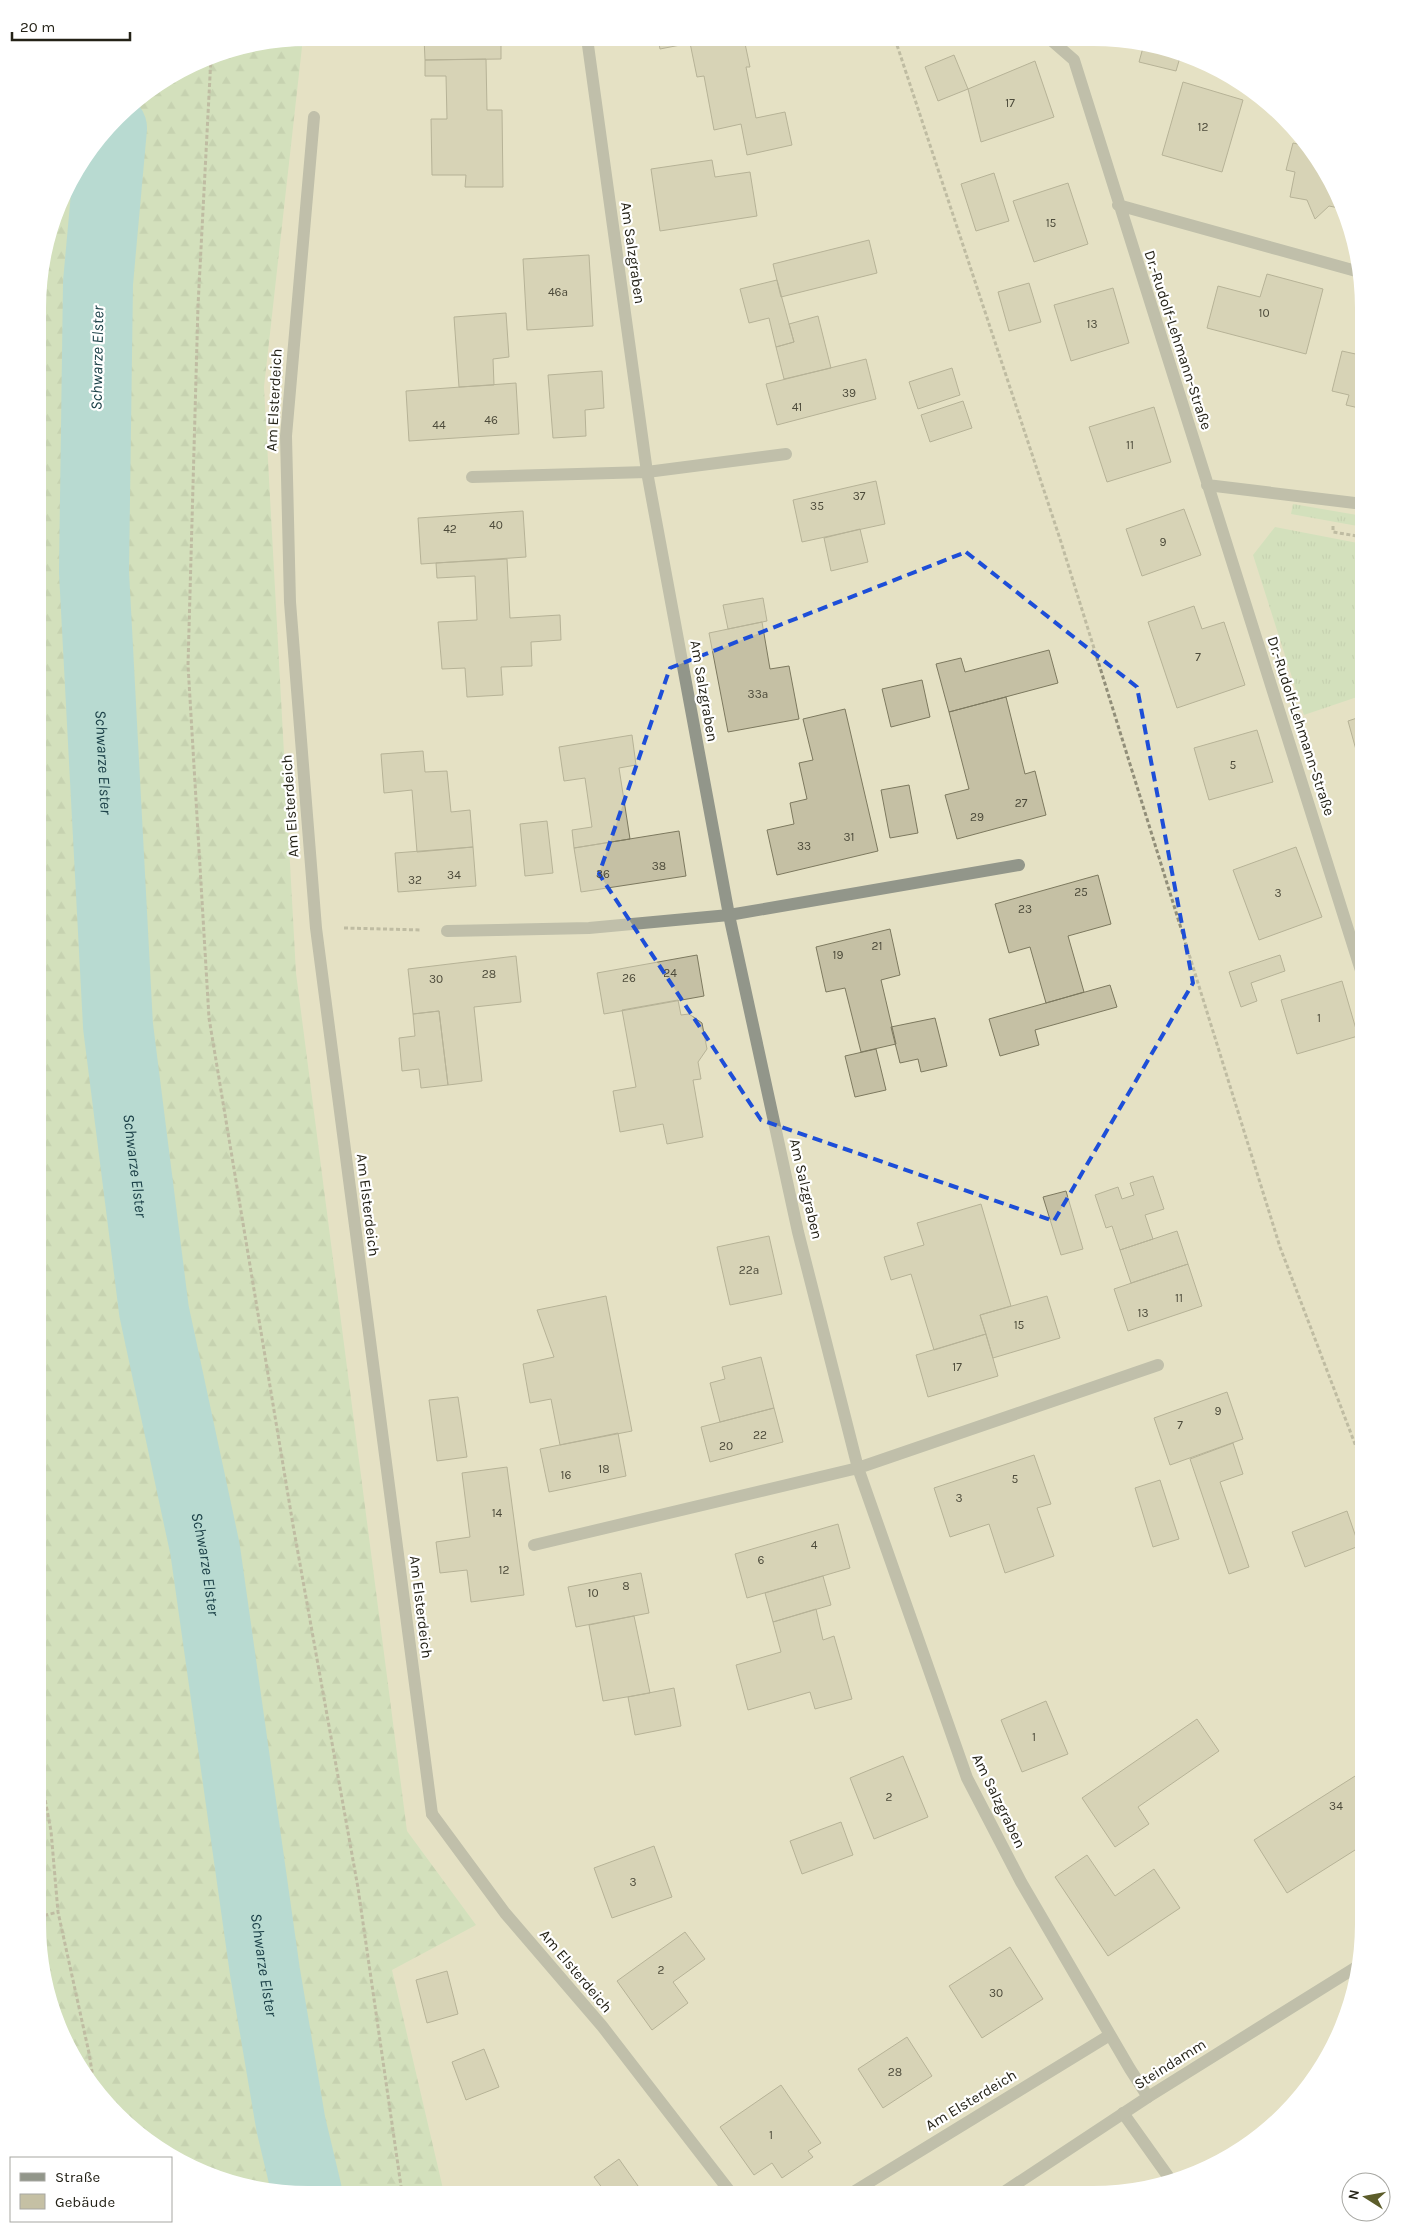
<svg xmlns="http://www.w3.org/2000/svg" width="1401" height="2232" font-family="Karla,sans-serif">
  <defs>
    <pattern id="grass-tufts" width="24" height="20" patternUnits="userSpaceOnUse" patternTransform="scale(1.25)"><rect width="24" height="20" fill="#bcdeb2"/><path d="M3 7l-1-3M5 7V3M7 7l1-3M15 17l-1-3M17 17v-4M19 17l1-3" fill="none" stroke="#a1be98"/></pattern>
    <pattern id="forest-firs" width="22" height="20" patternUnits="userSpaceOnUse" patternTransform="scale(1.25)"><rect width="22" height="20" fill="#bcdeb2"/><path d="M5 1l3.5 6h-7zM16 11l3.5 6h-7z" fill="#a1be98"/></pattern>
  </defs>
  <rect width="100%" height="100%" fill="#e5e1c4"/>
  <path fill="url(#grass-tufts)" d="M1293,504L1363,516V527L1291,514Z
    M1275,527L1363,544V695L1304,715L1253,555Z"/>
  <path fill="url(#forest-firs)" d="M303,38L264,387L296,973L407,1831L476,1925L392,1970L444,2193L273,2192L205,2174L144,2139L94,2089L58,2028L38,1924L40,273L66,188L129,105L205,58Z"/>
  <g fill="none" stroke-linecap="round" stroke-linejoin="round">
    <path stroke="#82d0df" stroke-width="70" id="s1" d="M112,128L98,283L94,572L118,1026L154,1311L205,1549L265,1972L291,2125L307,2192"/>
  </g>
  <path fill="#c5c0a4" stroke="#7d795f" d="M424,38H501V59L425,60Z
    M658,39H711L660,49Z
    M711,39H744L750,67H746L756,118L785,112L792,145L747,155L741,124L714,130L704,76L697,77L690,43Z
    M1144,44L1181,54L1176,71L1139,62Z
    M954,55L968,89L938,101L925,67Z
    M486,59L487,110H502L503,187H465L466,175H432L431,119H447L446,76H425V60Z
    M1035,61L1054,117L981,142L968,89Z
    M1183,82L1243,100L1222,172L1162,155Z
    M1304,140L1344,209L1329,206L1315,219L1307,200L1290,197L1295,172L1286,170L1293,143L1302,145Z
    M712,160L715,177L750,172L757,216L660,231L651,169Z
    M994,173L1009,221L976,231L961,184Z
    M1068,183L1088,244L1034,262L1013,201Z
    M869,240L877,273L781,297L773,264Z
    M589,255L593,326L527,330L523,259Z
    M1267,274L1323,289L1306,354L1207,328L1218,286L1260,297Z
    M777,280L794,342L776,347L769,318L749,323L740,289Z
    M1029,283L1041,322L1009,331L998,292Z
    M1113,288L1129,343L1071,361L1054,305Z
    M506,313L509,357L493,359L494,385L459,387L454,317Z
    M818,316L831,368L784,379L776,347L794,342L789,324Z
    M1342,351L1360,355L1356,371L1363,372V409L1346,405L1349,395L1332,391Z
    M866,359L876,399L777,425L766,384Z
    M952,368L960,395L918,409L909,382Z
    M602,371L604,408L585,410L586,436L553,438L548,375Z
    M516,383L519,434L409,441L406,391Z
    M963,401L972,428L930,442L921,415Z
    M1154,407L1171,462L1107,482L1089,427Z
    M876,481L885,524L802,542L793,500Z
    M1184,509L1201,555L1142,576L1126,529Z
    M523,511L526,557L421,564L418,518Z
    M860,529L868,562L831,571L824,538Z
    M507,559L510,618L560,615L561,640L531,642L532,666L501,667L503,695L467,697L465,668L442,669L438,622L477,620L475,576L437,578L436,563Z
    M763,598L767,621L728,629L723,605Z
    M1194,606L1202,629L1224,622L1245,685L1177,708L1148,622Z
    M762,622L770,669L789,666L799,719L728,732L709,633Z
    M1049,650L1058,683L949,712L936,664L961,658L965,672Z
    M922,680L930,717L891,727L882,689Z
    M1006,697L1025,774L1035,771L1046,815L957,839L945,795L969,789L949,712Z
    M845,709L878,851L777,875L767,830L794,824L790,803L807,799L799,763L813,760L803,719Z
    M1363,716V775L1348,721Z
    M1257,730L1273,782L1209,800L1194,748Z
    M632,735L636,765L619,768L630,839L574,848L572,830L592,827L585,778L564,781L559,747Z
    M423,751L425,772L447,771L451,812L470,810L473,847L417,852L412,790L384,793L381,754Z
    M909,785L918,833L890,838L881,790Z
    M547,821L553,873L525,876L520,824Z
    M679,831L686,876L581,892L574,848Z
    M473,847L476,886L398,892L395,853Z
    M1296,847L1322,917L1259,940L1233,870Z
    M1098,875L1111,924L1068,936L1084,992L1046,1003L1030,947L1009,953L995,904Z
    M890,929L900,975L881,980L896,1044L861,1052L845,988L826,992L816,947Z
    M697,955L704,996L604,1014L597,973Z
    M1280,955L1285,971L1251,983L1257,1001L1241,1007L1229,972Z
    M516,956L521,1002L474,1007L482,1081L448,1085L439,1011L413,1014L408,969Z
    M1342,981L1358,1036L1297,1054L1281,1000Z
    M1110,985L1117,1007L1035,1030L1039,1045L1000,1056L989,1019Z
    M678,1000L681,1015L689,1014L702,1023L707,1049L698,1062L701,1079L693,1080L703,1137L667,1144L663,1124L620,1132L613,1091L636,1087L622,1010Z
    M439,1011L448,1085L421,1088L419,1069L402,1071L399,1038L415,1036L413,1014Z
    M935,1018L947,1066L921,1072L918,1059L900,1063L891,1027Z
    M876,1049L886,1090L855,1097L845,1056Z
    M1153,1176L1164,1209L1145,1215L1153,1239L1120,1250L1112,1226L1106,1228L1095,1195L1118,1187L1122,1199L1134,1195L1130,1183Z
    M1066,1191L1083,1249L1061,1255L1043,1197Z
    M981,1204L1011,1306L980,1315L986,1334L934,1350L911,1274L891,1280L884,1257L924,1245L917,1223Z
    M1177,1231L1188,1264L1131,1283L1120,1250Z
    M769,1236L782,1294L730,1305L717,1247Z
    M1188,1264L1202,1306L1128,1331L1114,1289Z
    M606,1296L632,1431L560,1445L551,1399L530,1403L523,1364L554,1357L537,1310Z
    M1047,1296L1060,1338L993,1358L980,1315Z
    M986,1334L998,1376L928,1397L916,1355Z
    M761,1357L774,1408L720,1422L710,1383L725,1379L722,1367Z
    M1227,1392L1243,1439L1170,1465L1154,1418Z
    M458,1397L467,1457L437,1461L429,1400Z
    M774,1408L783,1442L710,1462L701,1427Z
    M618,1433L626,1476L549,1492L540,1449Z
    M1233,1443L1243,1474L1220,1482L1249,1567L1229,1574L1190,1459Z
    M1034,1455L1051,1504L1037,1508L1054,1556L1005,1573L989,1524L950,1537L934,1488Z
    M507,1467L524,1595L471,1602L467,1570L440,1573L436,1542L470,1537L462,1473Z
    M1160,1480L1179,1539L1153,1547L1135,1488Z
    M1347,1511L1359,1546L1305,1567L1292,1532Z
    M838,1524L850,1568L747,1598L735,1554Z
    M641,1573L649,1613L576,1627L568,1587Z
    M823,1576L831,1605L773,1622L765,1593Z
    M816,1609L823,1640L834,1636L852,1699L815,1709L810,1692L748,1710L736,1665L781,1652L773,1622Z
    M634,1616L650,1693L603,1701L589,1625Z
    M674,1688L681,1726L635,1735L628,1697Z
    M1046,1701L1068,1754L1022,1772L1001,1720Z
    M1197,1719L1219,1751L1138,1807L1149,1824L1115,1847L1082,1798Z
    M903,1756L928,1817L874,1839L850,1778Z
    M1363,1771V1845L1287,1893L1254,1840Z
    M841,1822L853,1855L802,1874L790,1841Z
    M654,1846L672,1897L612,1918L594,1868Z
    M1087,1855L1115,1896L1154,1869L1180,1908L1108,1956L1055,1877Z
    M685,1932L705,1959L673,1982L688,2003L652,2030L617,1981Z
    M1010,1947L1043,1999L982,2038L949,1986Z
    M447,1971L458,2014L427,2023L416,1980Z
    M907,2037L932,2076L883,2108L858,2069Z
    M484,2049L499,2087L466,2100L452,2062Z
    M781,2085L821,2143L808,2151L813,2157L782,2178L772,2163L754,2175L720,2127Z
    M1286,2111L1258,2138L1212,2165L1211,2163Z
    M619,2159L643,2193H606L594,2177Z"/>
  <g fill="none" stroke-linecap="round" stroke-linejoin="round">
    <path stroke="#918e79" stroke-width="3" stroke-dasharray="4 2.5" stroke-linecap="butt" d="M895,39L1061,542L1280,1247L1363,1465
      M211,57L198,306L188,665L209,1018L293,1525L358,1888L402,2193
      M1333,526V532L1363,537
      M344,928L422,930
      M38,1762L51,1831L58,1912L89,2053L95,2090
      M38,1917L58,1912"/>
    <path stroke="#92968a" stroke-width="12" d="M314,117L286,436L290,602L316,928L432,1814"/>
    <path stroke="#92968a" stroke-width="12" d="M587,38L647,472L729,915L798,1232L858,1468L967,1778L1021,1882L1130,2069L1148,2097
      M1051,40L1074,60L1363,977
      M1118,205L1356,271
      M472,477L647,472L786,454
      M1207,485L1363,504
      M447,931L589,928L729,915L1019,865
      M534,1545L858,1468L1158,1365
      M432,1814L505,1913L602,2026L731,2193
      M1123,2113L1170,2179
      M850,2194L1110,2035"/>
    <path stroke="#92968a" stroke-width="12" d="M1001,2194L1148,2097L1358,1966"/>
  </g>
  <path d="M0 0H1401V2232H0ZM966,552L1137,687L1193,983L1054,1221L761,1120L599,874L670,668Z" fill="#e5e1c4" fill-opacity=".55" fill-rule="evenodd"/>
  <path fill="none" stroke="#1d4ed8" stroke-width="4" stroke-dasharray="10 6" stroke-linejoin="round" d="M966,552L1137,687L1193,983L1054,1221L761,1120L599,874L670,668Z"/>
  <g text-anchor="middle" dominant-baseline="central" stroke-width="4.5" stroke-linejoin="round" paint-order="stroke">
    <g font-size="12" fill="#4c4a3a">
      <text x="1010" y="103">17</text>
      <text x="1203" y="127">12</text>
      <text x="1051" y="223">15</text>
      <text x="558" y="292">46a</text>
      <text x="1264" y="313">10</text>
      <text x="1092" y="324">13</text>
      <text x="849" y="393">39</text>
      <text x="797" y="407">41</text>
      <text x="491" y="420">46</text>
      <text x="439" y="425">44</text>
      <text x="1130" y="445">11</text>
      <text x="859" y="496">37</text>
      <text x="817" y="506">35</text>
      <text x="496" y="525">40</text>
      <text x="450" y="529">42</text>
      <text x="1163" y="542">9</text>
      <text x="1198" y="657">7</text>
      <text x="758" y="694">33a</text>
      <text x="1233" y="765">5</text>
      <text x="1021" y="803">27</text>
      <text x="977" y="817">29</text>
      <text x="849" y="837">31</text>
      <text x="804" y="846">33</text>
      <text x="659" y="866">38</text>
      <text x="603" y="874">36</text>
      <text x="454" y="875">34</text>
      <text x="415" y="880">32</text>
      <text x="1081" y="892">25</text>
      <text x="1278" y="893">3</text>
      <text x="1025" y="909">23</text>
      <text x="877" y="946">21</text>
      <text x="838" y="955">19</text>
      <text x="670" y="973">24</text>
      <text x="489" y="974">28</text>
      <text x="629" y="978">26</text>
      <text x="436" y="979">30</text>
      <text x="1319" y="1018">1</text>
      <text x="749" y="1270">22a</text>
      <text x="1179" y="1298">11</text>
      <text x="1143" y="1313">13</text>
      <text x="1019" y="1325">15</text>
      <text x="957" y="1367">17</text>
      <text x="1218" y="1411">9</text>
      <text x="1180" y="1425">7</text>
      <text x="760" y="1435">22</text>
      <text x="726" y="1446">20</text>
      <text x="604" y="1469">18</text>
      <text x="566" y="1475">16</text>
      <text x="1015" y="1479">5</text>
      <text x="959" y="1498">3</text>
      <text x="497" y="1513">14</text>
      <text x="814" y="1545">4</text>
      <text x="761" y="1560">6</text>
      <text x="504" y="1570">12</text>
      <text x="626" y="1586">8</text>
      <text x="593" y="1593">10</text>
      <text x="1034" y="1737">1</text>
      <text x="889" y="1797">2</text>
      <text x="1336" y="1806">34</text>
      <text x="633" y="1882">3</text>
      <text x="661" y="1970">2</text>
      <text x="996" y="1993">30</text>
      <text x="895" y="2072">28</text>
      <text x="771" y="2135">1</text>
    </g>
    <g font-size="15" fill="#242217" stroke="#fff">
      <text transform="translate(633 253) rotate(82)">Am Salzgraben</text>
      <text transform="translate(1178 340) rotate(72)">Dr.-Rudolf-Lehmann-Straße</text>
      <text transform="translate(274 400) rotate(-87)">Am Elsterdeich</text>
      <text transform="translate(704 691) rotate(80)">Am Salzgraben</text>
      <text transform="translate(1301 726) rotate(72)">Dr.-Rudolf-Lehmann-Straße</text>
      <text transform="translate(290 806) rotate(-94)">Am Elsterdeich</text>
      <text transform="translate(806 1189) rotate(77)">Am Salzgraben</text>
      <text transform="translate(368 1205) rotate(83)">Am Elsterdeich</text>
      <text transform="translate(421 1607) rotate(83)">Am Elsterdeich</text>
      <text transform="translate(999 1801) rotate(64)">Am Salzgraben</text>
      <text transform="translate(576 1971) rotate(50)">Am Elsterdeich</text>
      <text transform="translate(1170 2064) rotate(-32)">Steindamm</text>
      <text transform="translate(971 2100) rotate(-31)">Am Elsterdeich</text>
    </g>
    <g font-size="16" font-style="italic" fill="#1d4249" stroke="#fff">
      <text transform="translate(97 358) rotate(-89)">Schwarze Elster</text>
      <text stroke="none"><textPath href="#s1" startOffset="635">Schwarze Elster</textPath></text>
      <text stroke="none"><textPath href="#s1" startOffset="1040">Schwarze Elster</textPath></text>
      <text stroke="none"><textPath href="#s1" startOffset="1445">Schwarze Elster</textPath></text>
      <text stroke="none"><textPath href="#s1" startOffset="1850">Schwarze Elster</textPath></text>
    </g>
  </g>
  <path d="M0 0H1401V2232H0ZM308 46H1093A262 262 0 0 1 1355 308V1924A262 262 0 0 1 1093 2186H308A262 262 0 0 1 46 1924V308A262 262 0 0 1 308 46Z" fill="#fff" fill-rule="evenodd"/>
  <rect x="10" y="2157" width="162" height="65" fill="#ffffff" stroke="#a7a7a2"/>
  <rect x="20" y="2173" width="25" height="8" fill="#92968a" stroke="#a7a7a2"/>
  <text x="55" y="2182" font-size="15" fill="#242217">Straße</text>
  <rect x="20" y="2194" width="25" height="15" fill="#c5c0a4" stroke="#a7a7a2"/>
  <text x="55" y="2207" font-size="15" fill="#242217">Gebäude</text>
  <g transform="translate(1366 2197) rotate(281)"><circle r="24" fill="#ffffff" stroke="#a7a7a2"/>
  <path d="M0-4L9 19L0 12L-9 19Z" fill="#5c5d2a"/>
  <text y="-8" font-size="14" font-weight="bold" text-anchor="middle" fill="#242217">N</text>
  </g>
  <path d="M12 32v8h118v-8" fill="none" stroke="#242217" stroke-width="2.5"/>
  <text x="20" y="32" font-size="15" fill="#242217" stroke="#ffffff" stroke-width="4" paint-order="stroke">20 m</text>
</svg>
